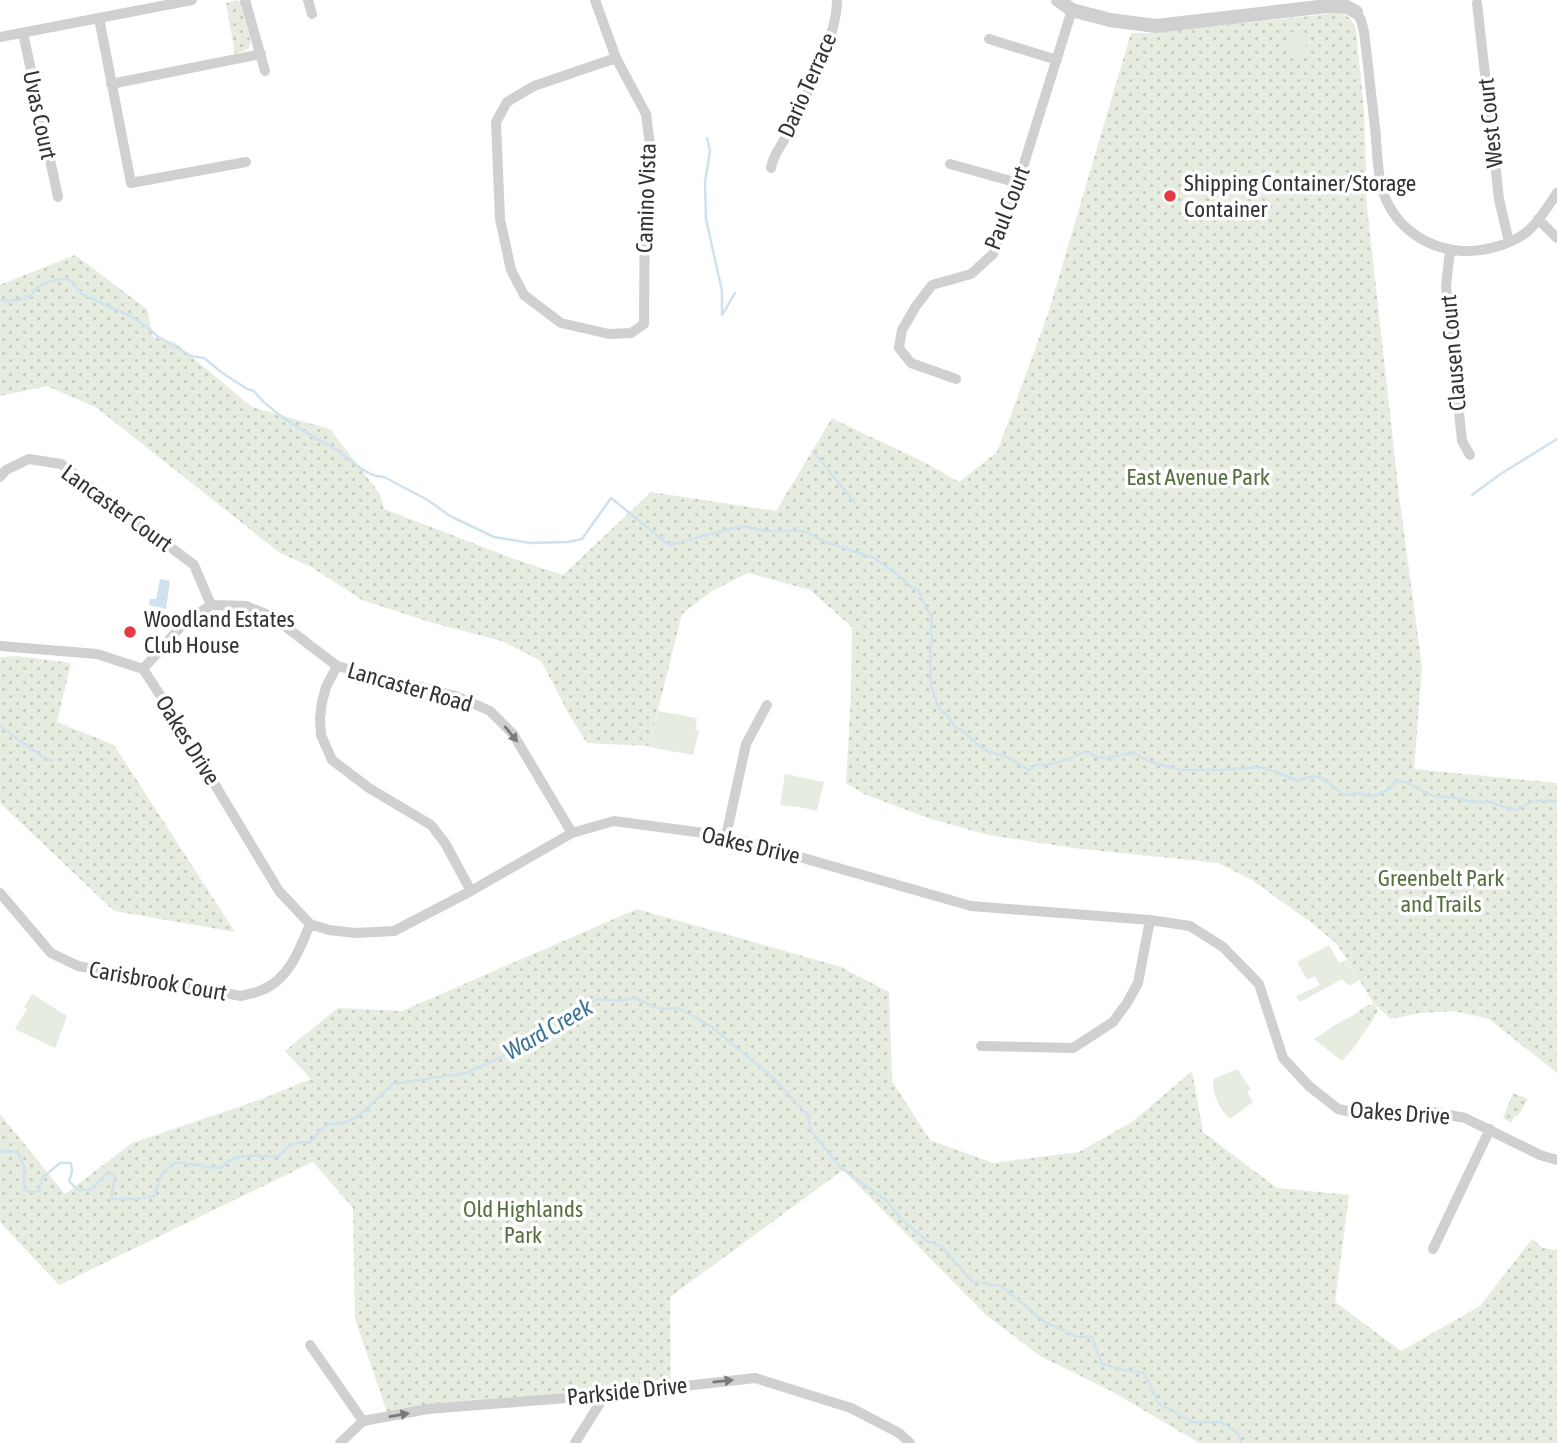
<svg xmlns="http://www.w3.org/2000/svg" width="1557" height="1443" font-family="'Asap Condensed',sans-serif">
  <defs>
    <pattern id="grass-dots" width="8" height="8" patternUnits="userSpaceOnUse" patternTransform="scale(1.75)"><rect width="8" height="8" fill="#e6ecdf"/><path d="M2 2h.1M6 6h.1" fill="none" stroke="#c6cbc0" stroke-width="1.8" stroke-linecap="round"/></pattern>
  </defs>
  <rect width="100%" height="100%" fill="#fff"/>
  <path fill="url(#grass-dots)" d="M237,0L241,2L251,42C249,51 242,52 235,54L226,3Z
    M1337,13C1349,15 1352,19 1356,30L1364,108L1367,207L1399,495L1422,667L1414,769L1557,783V1073L1489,1019L1454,1011L1420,1013L1391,1019L1374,1004L1378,1011L1370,1024L1357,1013C1362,1007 1367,1005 1374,1004L1337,944L1312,923L1252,880L1218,863L1073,848L988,835L928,818L864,794L846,783L851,696L852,627L810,590L748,573L712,591L682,614L649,746L587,743L571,718L541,661L502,641L433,623L362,600L311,567L280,553L97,408L47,386L0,396V285L75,255L147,309L153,337L174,342L252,407L330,429L380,494L384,509L517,560L563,575L651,492L776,511L832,418C874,440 918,456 959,482L997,452L1012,412L1048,314L1131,33H1152Z
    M18,656L71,663L57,722L114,745L235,932L114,911L0,803V657Z
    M637,909L841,967L889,992L892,1081L930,1140L993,1163L1079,1152L1132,1122L1192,1071L1203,1132L1277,1188L1349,1195L1335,1302L1401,1351L1480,1306L1532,1239L1543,1248L1557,1250V1443H1199L1113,1392L1040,1356L986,1315L843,1170L670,1297L671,1387L389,1418L355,1319L353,1208L313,1162L59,1285L0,1222V1114L65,1194L132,1143L259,1100L311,1079L285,1051L338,1008L402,1011Z
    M1513,1093L1528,1099L1518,1116H1515L1511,1123L1503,1118Z"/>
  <path fill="#e6ecdf" d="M1304,31L1307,54L1291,55L1288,33Z
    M658,711L697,718L695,730L699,731L693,755L649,747Z
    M785,774L824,782L817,811L799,807L780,805Z
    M1329,945L1339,963L1346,960L1359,980L1349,986L1342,979L1300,1002L1296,996L1320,985L1315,976L1307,980L1297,962Z
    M32,994L67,1016L55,1048L15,1029L27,1009L24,1007Z
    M1357,1013L1370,1024L1356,1045L1342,1061L1314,1039L1335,1025Z
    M1237,1069L1251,1089L1247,1092L1253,1102L1230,1119C1219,1109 1212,1093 1213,1079Z"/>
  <path fill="#cfe2ee" d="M160,579L170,581L166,609L149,605L150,599H156Z"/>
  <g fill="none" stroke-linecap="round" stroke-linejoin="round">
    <path stroke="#cfe2ee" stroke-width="2.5" d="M707,138L710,151L705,182L706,219L722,291V315L735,293
      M0,300C12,302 20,300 31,296C38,282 53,279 69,279L82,294L128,315L147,327L157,336L191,356L204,358L221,372L247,389L254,391C269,412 310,435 333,448C350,457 363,476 384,477L426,499L450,516L494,537L530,543L568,542L582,539L611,498L669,545L741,526L768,531H801L808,533L823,541L874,558L902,578L911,587L918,590L926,608L932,616L931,630L932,642L930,648L931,686L939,708L947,715L955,727L963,731L978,745L989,752L1005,756L1029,770L1038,764C1051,767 1074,757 1086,751L1097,757L1107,758L1125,754H1136L1150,762L1181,770H1223L1260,767L1279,773L1298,781C1323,769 1326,783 1344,795L1359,793L1366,796H1374L1390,789L1392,785L1397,781L1406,782L1433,796L1456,798L1472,802H1492L1497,805L1517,810C1533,799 1539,800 1557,802
      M813,451L855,503
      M1472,495L1499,475L1557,439
      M0,726L40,755L52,761
      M0,1151L18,1152L24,1166V1189L28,1192L39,1191L42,1178L60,1163H71L72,1172L69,1181L78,1190H90L109,1172L115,1175L111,1199H136L154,1196L162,1174L176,1162L208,1167L221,1168C236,1151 258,1156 278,1157C287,1146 296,1140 310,1143L318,1133L328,1124L344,1123L360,1115L392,1084L466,1073L545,1037L553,1024L598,999L618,1001L635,998L660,1009L678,1008L712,1027L772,1077L808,1115L811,1131L841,1168L887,1201L900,1218L927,1241L941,1246L972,1281L1001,1286L1045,1322L1078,1337H1092L1102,1364L1124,1370L1144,1373L1159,1404L1192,1422H1221L1238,1433L1241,1443"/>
    <path stroke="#d0d0d0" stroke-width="10" d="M245,0L265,71
      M308,0L312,14
      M595,0L616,58L646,114L650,145L645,191L644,324L631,333L609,334L561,323L524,295L511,270L500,219L496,122L507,102L534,86L616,58
      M1477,3L1499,199L1509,242
      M1356,12L1361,20L1364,32C1368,63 1371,95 1375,127C1377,146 1377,167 1381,185C1391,224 1423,248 1462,251C1484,252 1516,244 1531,228C1541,218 1549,205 1557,193
      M99,18L131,183L246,162
      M23,33L58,197
      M0,37L192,0
      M989,39L1057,60
      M111,84L261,54
      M950,164L1018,183
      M771,168C773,154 782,146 787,134C805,99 837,38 837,0
      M1538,219L1557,238
      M1450,250L1446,286L1462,441L1470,455
      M956,379L911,363L899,348L902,330L916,306L932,285L971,274L993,254L1018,183L1072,10
      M0,477L6,470L29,459L61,464L194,565L211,605
      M0,646L97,654L143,669L168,707L279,891L310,924L329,930L355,933L394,931L471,891L572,833L614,821L726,836L971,906L1150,920L1190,926L1223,947L1259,984L1283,1058L1309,1086L1338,1109L1375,1117L1434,1112L1465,1118L1540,1155L1557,1160
      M337,666L326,687L322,702L320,718L321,735L332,760L369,788L431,825L445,843L471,891
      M143,669L184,623L211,605L246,606L273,617L337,666L456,696L490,711L513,734L572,833
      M726,836L746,744L767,705
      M0,893L51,953L78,966L241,996C248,994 256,993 262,990C289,979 300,949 310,924
      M981,1046L1073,1048L1113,1022L1127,1003L1138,983L1150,920
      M1433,1249L1490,1129
      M310,1345L363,1421
      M340,1443L363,1421L428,1409L605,1395L755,1378L851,1408L899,1433L910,1443
      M575,1443L605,1395"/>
    <path stroke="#d0d0d0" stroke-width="14" d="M1058,0L1072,10L1110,20L1156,26L1327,6L1347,7L1356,12"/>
  </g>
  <defs><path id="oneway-solid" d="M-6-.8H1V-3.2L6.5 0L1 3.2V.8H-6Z" transform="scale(1.75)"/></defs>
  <g fill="#7a7a7a">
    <use href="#oneway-solid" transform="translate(511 734) rotate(51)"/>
    <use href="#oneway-solid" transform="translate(723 1381) rotate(-6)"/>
    <use href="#oneway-solid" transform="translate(399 1415) rotate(-10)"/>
  </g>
  <g fill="#e63946" stroke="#fff" stroke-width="2.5">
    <circle cx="1170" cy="196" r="7"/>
    <circle cx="130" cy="632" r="7"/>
  </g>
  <g text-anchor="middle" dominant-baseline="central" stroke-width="7" stroke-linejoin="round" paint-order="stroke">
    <g font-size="23" fill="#333" stroke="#fff">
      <text transform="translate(807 85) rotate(-66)">Dario Terrace</text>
      <text transform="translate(40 115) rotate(78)">Uvas Court</text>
      <text transform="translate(1490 123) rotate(-96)">West Court</text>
      <text transform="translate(646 198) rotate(-88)">Camino Vista</text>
      <text transform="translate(1007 208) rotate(-69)">Paul Court</text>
      <text transform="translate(1453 353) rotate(-95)">Clausen Court</text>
      <text transform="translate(117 508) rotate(36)">Lancaster Court</text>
      <text transform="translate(410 687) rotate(16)">Lancaster Road</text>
      <text transform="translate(188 740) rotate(58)">Oakes Drive</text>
      <text transform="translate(751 845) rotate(13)">Oakes Drive</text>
      <text transform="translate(158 981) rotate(10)">Carisbrook Court</text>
      <text transform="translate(1400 1113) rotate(4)">Oakes Drive</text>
      <text transform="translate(627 1391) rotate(-6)">Parkside Drive</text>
    </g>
    <g font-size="23" fill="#333" stroke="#fff" text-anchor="start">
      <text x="1184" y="183">Shipping Container/Storage<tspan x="1184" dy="26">Container</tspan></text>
      <text x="144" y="619">Woodland Estates<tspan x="144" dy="26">Club House</tspan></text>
    </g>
    <g font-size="23" fill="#56703f" stroke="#fff">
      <text x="1198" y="477">East Avenue Park</text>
      <text x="1441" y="878">Greenbelt Park<tspan x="1441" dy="26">and Trails</tspan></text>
      <text x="523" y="1209">Old Highlands<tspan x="523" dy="26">Park</tspan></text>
    </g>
    <g font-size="24" font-style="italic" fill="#3f7597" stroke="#fff">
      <text transform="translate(548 1029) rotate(-30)">Ward Creek</text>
    </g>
  </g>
</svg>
